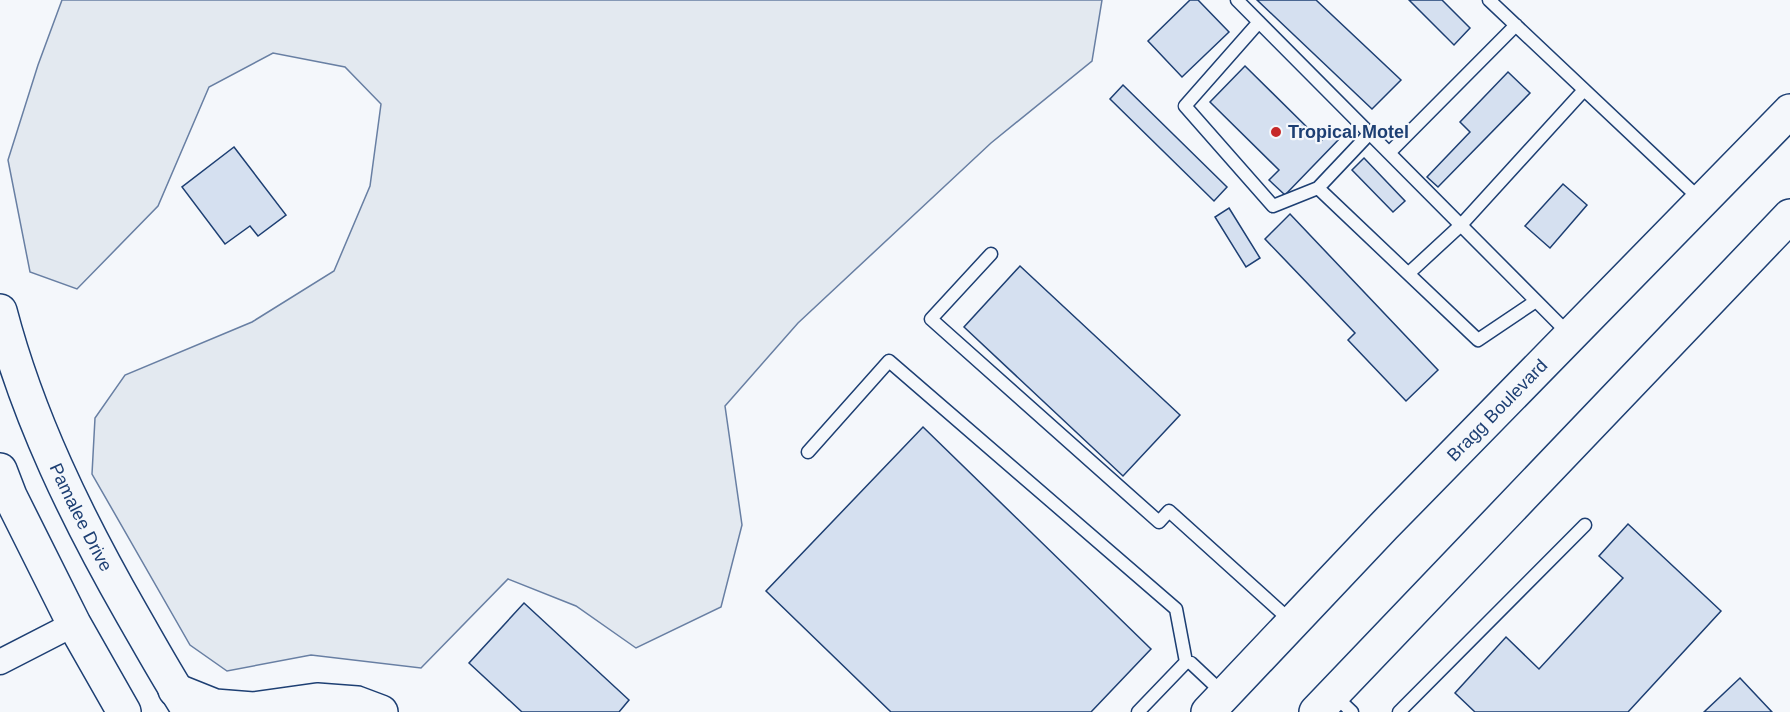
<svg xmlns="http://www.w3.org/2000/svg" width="1790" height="712" font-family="Arial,sans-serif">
  <rect width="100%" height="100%" fill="#f4f7fb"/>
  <path fill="#e3e9f0" stroke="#687fa3" stroke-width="1.5" d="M62,0H1102L1092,61L991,143L798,323L725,406L742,525L721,607L636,648L576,606L508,579L421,668L311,655L227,671L190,645L92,474L95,418L125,375L252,322L334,271L370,186L381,104L345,67L273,53L209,87L158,206L77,289L30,272L8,160L38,65Z"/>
  <path fill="#d5e0f0" stroke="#1d3f73" stroke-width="1.5" d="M1190,0H1198L1229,32L1182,77L1148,41Z
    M1257,0H1316L1401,80L1372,109Z
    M1409,0H1442L1470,28L1454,45Z
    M1245,66L1321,141L1334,129L1342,136L1285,195L1269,180L1279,170L1210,102Z
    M1508,72L1530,93L1438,187L1427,177L1470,132L1460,122Z
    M1123,85L1227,187L1214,201L1110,99Z
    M234,147L286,215L258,236L250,226L225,244L182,187Z
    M1364,158L1405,201L1393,212L1352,170Z
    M1563,184L1587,205L1550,248L1525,226Z
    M1229,208L1260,258L1246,267L1215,217Z
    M1290,214L1438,370L1406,401L1348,340L1355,333L1265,239Z
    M1020,266L1180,415L1123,476L964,327Z
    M923,427L1151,649L1091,712H891L766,591Z
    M1628,524L1721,611L1628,712H1475L1455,693L1506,637L1539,669L1623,578L1599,556Z
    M524,603L629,700L619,712H522L469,663Z
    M1740,678L1772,712H1704Z"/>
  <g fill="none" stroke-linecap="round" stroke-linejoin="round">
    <defs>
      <path id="lane" d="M1237,0L1570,335
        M1489,0L1701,200
        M1259,22L1185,106L1273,206L1318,188L1478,340L1536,301
        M1389,153L1516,25
        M1318,188L1370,133
        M991,254L931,319L1159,522L1169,511L1292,622
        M1409,273L1461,225L1584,90
        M808,452L889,361L1176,609L1186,662
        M1333,694L1352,712
        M1138,712L1186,662L1191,663L1224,694
        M1399,712L1585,525"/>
      <path id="street" d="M0,662L74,624"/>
      <g id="primary">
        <path id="s1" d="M0,311C28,418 77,518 132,614C151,647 169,680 190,712"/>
        <path d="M0,470L10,496L74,624L124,712"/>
        <path d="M175,690L215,706L253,709L317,700L357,703L381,712"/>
        <path id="s2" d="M1208,712L1384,526L1790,111"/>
        <path d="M1316,712L1790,216"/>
      </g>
    </defs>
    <use href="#lane" stroke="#1d3f73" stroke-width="15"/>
    <use href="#street" stroke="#1d3f73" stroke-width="27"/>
    <use href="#primary" stroke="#1d3f73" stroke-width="36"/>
    <use href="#lane" stroke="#f4f7fb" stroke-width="12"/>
    <use href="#street" stroke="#f4f7fb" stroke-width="24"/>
    <use href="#primary" stroke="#f4f7fb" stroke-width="33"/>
  </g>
  <circle fill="#c62828" stroke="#f4f7fb" stroke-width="2" cx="1276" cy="132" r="6"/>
  <g text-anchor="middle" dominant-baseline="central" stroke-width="4.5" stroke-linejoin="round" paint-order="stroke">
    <g font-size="18" font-weight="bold" fill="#1d3f73" stroke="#f4f7fb" text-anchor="start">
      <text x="1288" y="132">Tropical Motel</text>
    </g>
    <g font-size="18" fill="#1d3f73" stroke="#f4f7fb">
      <text stroke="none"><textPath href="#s2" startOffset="418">Bragg Boulevard</textPath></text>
      <text stroke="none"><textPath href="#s1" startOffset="222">Pamalee Drive</textPath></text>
    </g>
  </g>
</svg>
